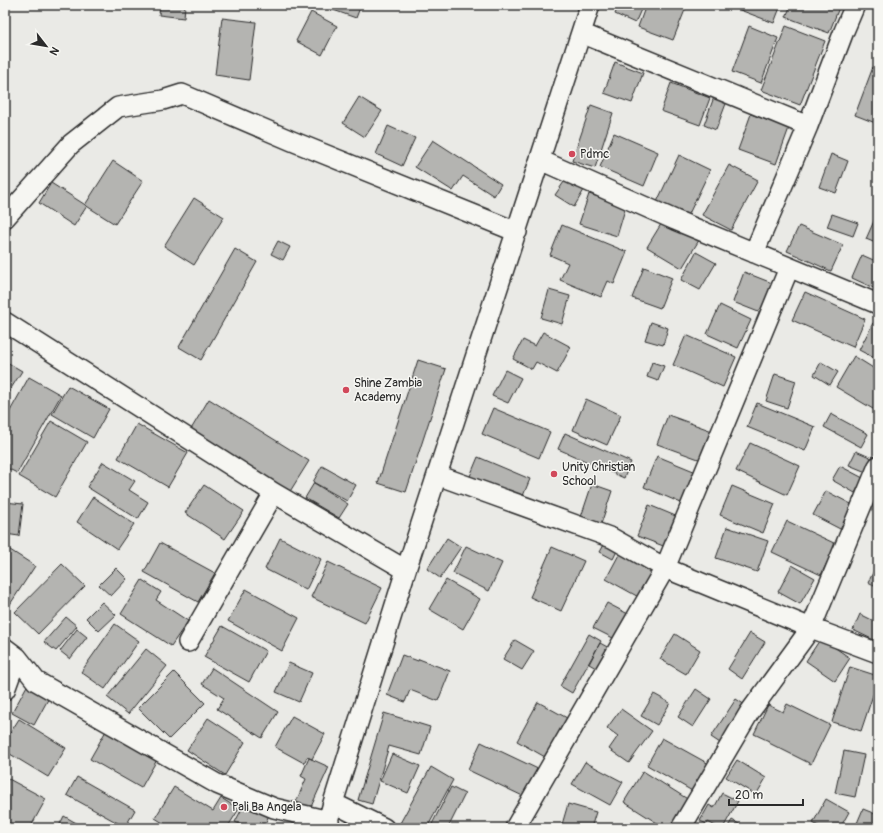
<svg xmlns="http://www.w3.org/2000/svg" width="883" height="833" font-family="Pangolin,sans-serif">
  <rect width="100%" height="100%" fill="#eaeae6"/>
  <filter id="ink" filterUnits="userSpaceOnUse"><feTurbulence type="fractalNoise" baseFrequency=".025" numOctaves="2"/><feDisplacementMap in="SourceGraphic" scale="8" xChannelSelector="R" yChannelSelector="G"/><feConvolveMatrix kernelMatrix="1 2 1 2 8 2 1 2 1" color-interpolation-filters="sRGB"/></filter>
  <g filter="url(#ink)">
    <path fill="#b4b4b1" stroke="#2b2b2b" d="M160,5H185L184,18L159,15Z
      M319,5H361L356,18Z
      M619,5H643L635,23L615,14Z
      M646,5H687L673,40L638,27Z
      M727,5H781L774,23Z
      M791,5H840L829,33L786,17Z
      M311,12L337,26L322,55L296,41Z
      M222,18L256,22L249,80L215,75Z
      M749,26L778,38L761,83L732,72Z
      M786,26L825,41L800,105L761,90Z
      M615,62L643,73L632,103L604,93Z
      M873,67L878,69V124L855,115Z
      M671,83L710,98L700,125L661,111Z
      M359,97L382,111L365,137L343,123Z
      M714,97L727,101L716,130L704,125Z
      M591,105L613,113L595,168L572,161Z
      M751,114L789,128L776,164L738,150Z
      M388,126L415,138L402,166L376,154Z
      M614,133L658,152L644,186L600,167Z
      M433,140L501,184L494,196L463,176L453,191L415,167Z
      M831,154L848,161L836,193L819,187Z
      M679,155L710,170L687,218L656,204Z
      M113,161L143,181L115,224L85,205Z
      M729,165L758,180L731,230L702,215Z
      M566,179L584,190L574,207L555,195Z
      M51,183L87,206L74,226L39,203Z
      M589,194L626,206L617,236L579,224Z
      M194,198L224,217L194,265L164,246Z
      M878,212V244L866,239Z
      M832,214L858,223L853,236L827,227Z
      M666,216L701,237L682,268L647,247Z
      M562,225L627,252L614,284L608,281L601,297L560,280L568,263L550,255Z
      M799,226L843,245L831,271L787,251Z
      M278,241L290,247L283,260L271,254Z
      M235,249L257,262L201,360L179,347Z
      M696,252L716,263L700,290L681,280Z
      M862,255L878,262V290L852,278Z
      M644,267L672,278L660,308L632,298Z
      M744,272L772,283L761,313L733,302Z
      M549,290L570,296L562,324L541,318Z
      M805,292L865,319L853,347L792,320Z
      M720,305L751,320L738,348L707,334Z
      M651,322L668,328L663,345L645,340Z
      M873,323L878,325V360L859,350Z
      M543,332L571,347L557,373L536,362L532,369L513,359L523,340L535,346Z
      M686,335L736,357L723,387L673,365Z
      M854,356L878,371V412L836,387Z
      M418,360L446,369L406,492L378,483Z
      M5,361L22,371L5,398Z
      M652,362L664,366L658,381L647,377Z
      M821,362L838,372L830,385L814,375Z
      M505,370L521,378L508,403L492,396Z
      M775,374L796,381L787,408L766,401Z
      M29,377L61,395L17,473L5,467V420Z
      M68,386L109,409L93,438L52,414Z
      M209,399L309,461L289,493L190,431Z
      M586,399L621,415L607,445L573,430Z
      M757,403L815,427L805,451L747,427Z
      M493,408L550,432L539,458L482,434Z
      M831,414L868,434L861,447L824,427Z
      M668,415L715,432L704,461L657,444Z
      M51,421L87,442L55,497L19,476Z
      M137,424L188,453L168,487L118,458Z
      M565,433L631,462L624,478L558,449Z
      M750,443L800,466L787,495L736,471Z
      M856,451L872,458L866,472L849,465Z
      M657,456L701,474L688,506L644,487Z
      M478,457L530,479L520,503L468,481Z
      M103,462L135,481L129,490L148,502L138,519L87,487Z
      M322,466L356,485L347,501L313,482Z
      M840,466L863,478L855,493L832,480Z
      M314,483L348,504L339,518L305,498Z
      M592,484L612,491L599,530L579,523Z
      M204,485L244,511L225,539L185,513Z
      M732,486L775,504L763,533L720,515Z
      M826,491L855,506L842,530L813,515Z
      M93,497L134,524L117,549L77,522Z
      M5,502L23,504L19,536L5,534Z
      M649,505L678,517L666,547L637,536Z
      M787,521L836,544L821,575L772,552Z
      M727,527L768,541L757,572L716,558Z
      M280,538L321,559L306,590L265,569Z
      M447,538L461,547L440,578L427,569Z
      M606,541L619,547L613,559L600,552Z
      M160,543L215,573L198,602L144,572Z
      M466,546L502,563L489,591L453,573Z
      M552,547L584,561L561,611L530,597Z
      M7,548L35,566L5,612V552Z
      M622,549L661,571L644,600L606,579Z
      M328,562L382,588L365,623L311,597Z
      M878,562V588L868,583Z
      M62,564L85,586L38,634L15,612Z
      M792,565L815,578L800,604L778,592Z
      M116,568L127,579L111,596L99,585Z
      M142,580L161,592L156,600L188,621L171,646L121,614Z
      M446,580L480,599L463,629L429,609Z
      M246,589L299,618L282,651L228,621Z
      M102,602L116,615L99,631L86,618Z
      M607,603L630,615L617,640L593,628Z
      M860,614L878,623V642L853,630Z
      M66,617L77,626L56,651L44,642Z
      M115,624L139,641L105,689L81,672Z
      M222,626L266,651L249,682L204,657Z
      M77,629L87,637L70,659L60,651Z
      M750,633L765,642L742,679L728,669Z
      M589,634L601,641L572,693L560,686Z
      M675,634L700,650L686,674L660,659Z
      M821,638L850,658L835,681L806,661Z
      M515,640L534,651L522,670L503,659Z
      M600,643L622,655L610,676L589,664Z
      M146,649L167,666L128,714L107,697Z
      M402,655L418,661L419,659L450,671L438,701L410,690L405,702L387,695Z
      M289,663L312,673L299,702L276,692Z
      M850,667L878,676V680L861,731L832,722Z
      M212,668L278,712L262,738L217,709L224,698L202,684Z
      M174,672L205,703L169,739L138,708Z
      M29,682L51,694L34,725L12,713Z
      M696,689L711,699L693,727L678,717Z
      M654,694L670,703L657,725L641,716Z
      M736,699L751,709L726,747L711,737Z
      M538,702L567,718L545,757L517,741Z
      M787,704L830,725L811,764L769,743V741L754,734L768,705L783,712Z
      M621,709L652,731L629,763L609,749L618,736L607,728Z
      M384,713L430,727L421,755L389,746L372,804L358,800Z
      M292,716L325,734L312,759L307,757L304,763L275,747Z
      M208,718L245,742L225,775L187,750Z
      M19,719L66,748L48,777L5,751V741Z
      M107,729L158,758L141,788L90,759Z
      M662,738L709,764L694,792L647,765Z
      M481,742L540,770L527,798L468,770Z
      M844,751L864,755L855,797L835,793Z
      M392,754L420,766L408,793L380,781Z
      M309,758L329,767L310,809L296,802L306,779L301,776Z
      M737,760L766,778L756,795L726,777Z
      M585,762L623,782L610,805L572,784Z
      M431,767L453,780L427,828H406L399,825Z
      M643,771L689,800L671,828H665L624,802Z
      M5,777L46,799L30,828H18L5,821Z
      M77,777L135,810L125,827L67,795Z
      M174,787L213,811L221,798L239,809L227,828H171L155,818Z
      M451,787L465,794L448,828H430Z
      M722,793L738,801L723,828H719L708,822L707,824L700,821L709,805L714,808Z
      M826,799L849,812L840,828H822L813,823Z
      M246,801L270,813L263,828H248L235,822Z
      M568,804L596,812L591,828H561Z
      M863,809L878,815V828H855Z
      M64,816L85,828H58Z
      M732,820L746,828H727Z"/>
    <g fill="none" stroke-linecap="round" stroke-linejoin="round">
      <defs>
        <path id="minor" d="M581,33L808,126
          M540,160L675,220L878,304
          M5,218L71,144L118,107L163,100L182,94L292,141L517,232
          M754,253L808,126L844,31L855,5
          M5,322L274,493L406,570
          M437,475L612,538L665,568L811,628L878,653
          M188,642L274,493
          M5,648L17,657L36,681L217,784L274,808L329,821
          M5,690L17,657
          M333,803L384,828
          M326,828L333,803L406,570L590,5
          M515,828L665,568L789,268
          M681,828L749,713L811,628L878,466"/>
      </defs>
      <use href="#minor" stroke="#2b2b2b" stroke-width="22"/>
      <use href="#minor" stroke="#f6f6f2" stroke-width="19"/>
    </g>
  </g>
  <g fill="#d1495b" stroke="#f6f6f2" stroke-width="1.5">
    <circle cx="572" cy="154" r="4"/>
    <circle cx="346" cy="390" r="4"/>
    <circle cx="554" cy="474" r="4"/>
    <circle cx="224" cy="807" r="4"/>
  </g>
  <g text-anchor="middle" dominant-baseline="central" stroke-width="3" stroke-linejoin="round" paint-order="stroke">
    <g font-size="12" fill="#2b2b2b" stroke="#f6f6f2" text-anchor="start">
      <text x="580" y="154">Pdmc</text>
      <text x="354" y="383">Shine Zambia<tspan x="354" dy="14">Academy</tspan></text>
      <text x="562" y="467">Unity Christian<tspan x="562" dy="14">School</tspan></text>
      <text x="232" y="807">Pali Ba Angela</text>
    </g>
  </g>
  <rect width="883" height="833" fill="none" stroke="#f6f6f2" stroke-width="20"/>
  <rect x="10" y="10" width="863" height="813" fill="none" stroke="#2b2b2b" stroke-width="1.5" filter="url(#ink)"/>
  <g transform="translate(46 46) rotate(121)" stroke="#f6f6f2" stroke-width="3" paint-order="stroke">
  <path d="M0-3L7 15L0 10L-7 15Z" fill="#2b2b2b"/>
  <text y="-6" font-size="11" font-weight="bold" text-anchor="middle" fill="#2b2b2b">N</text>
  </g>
  <path d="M729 799v6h74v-6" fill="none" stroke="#2b2b2b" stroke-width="2"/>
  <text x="735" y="799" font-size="12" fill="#2b2b2b" stroke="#f6f6f2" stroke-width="3" paint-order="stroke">20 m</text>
</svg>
